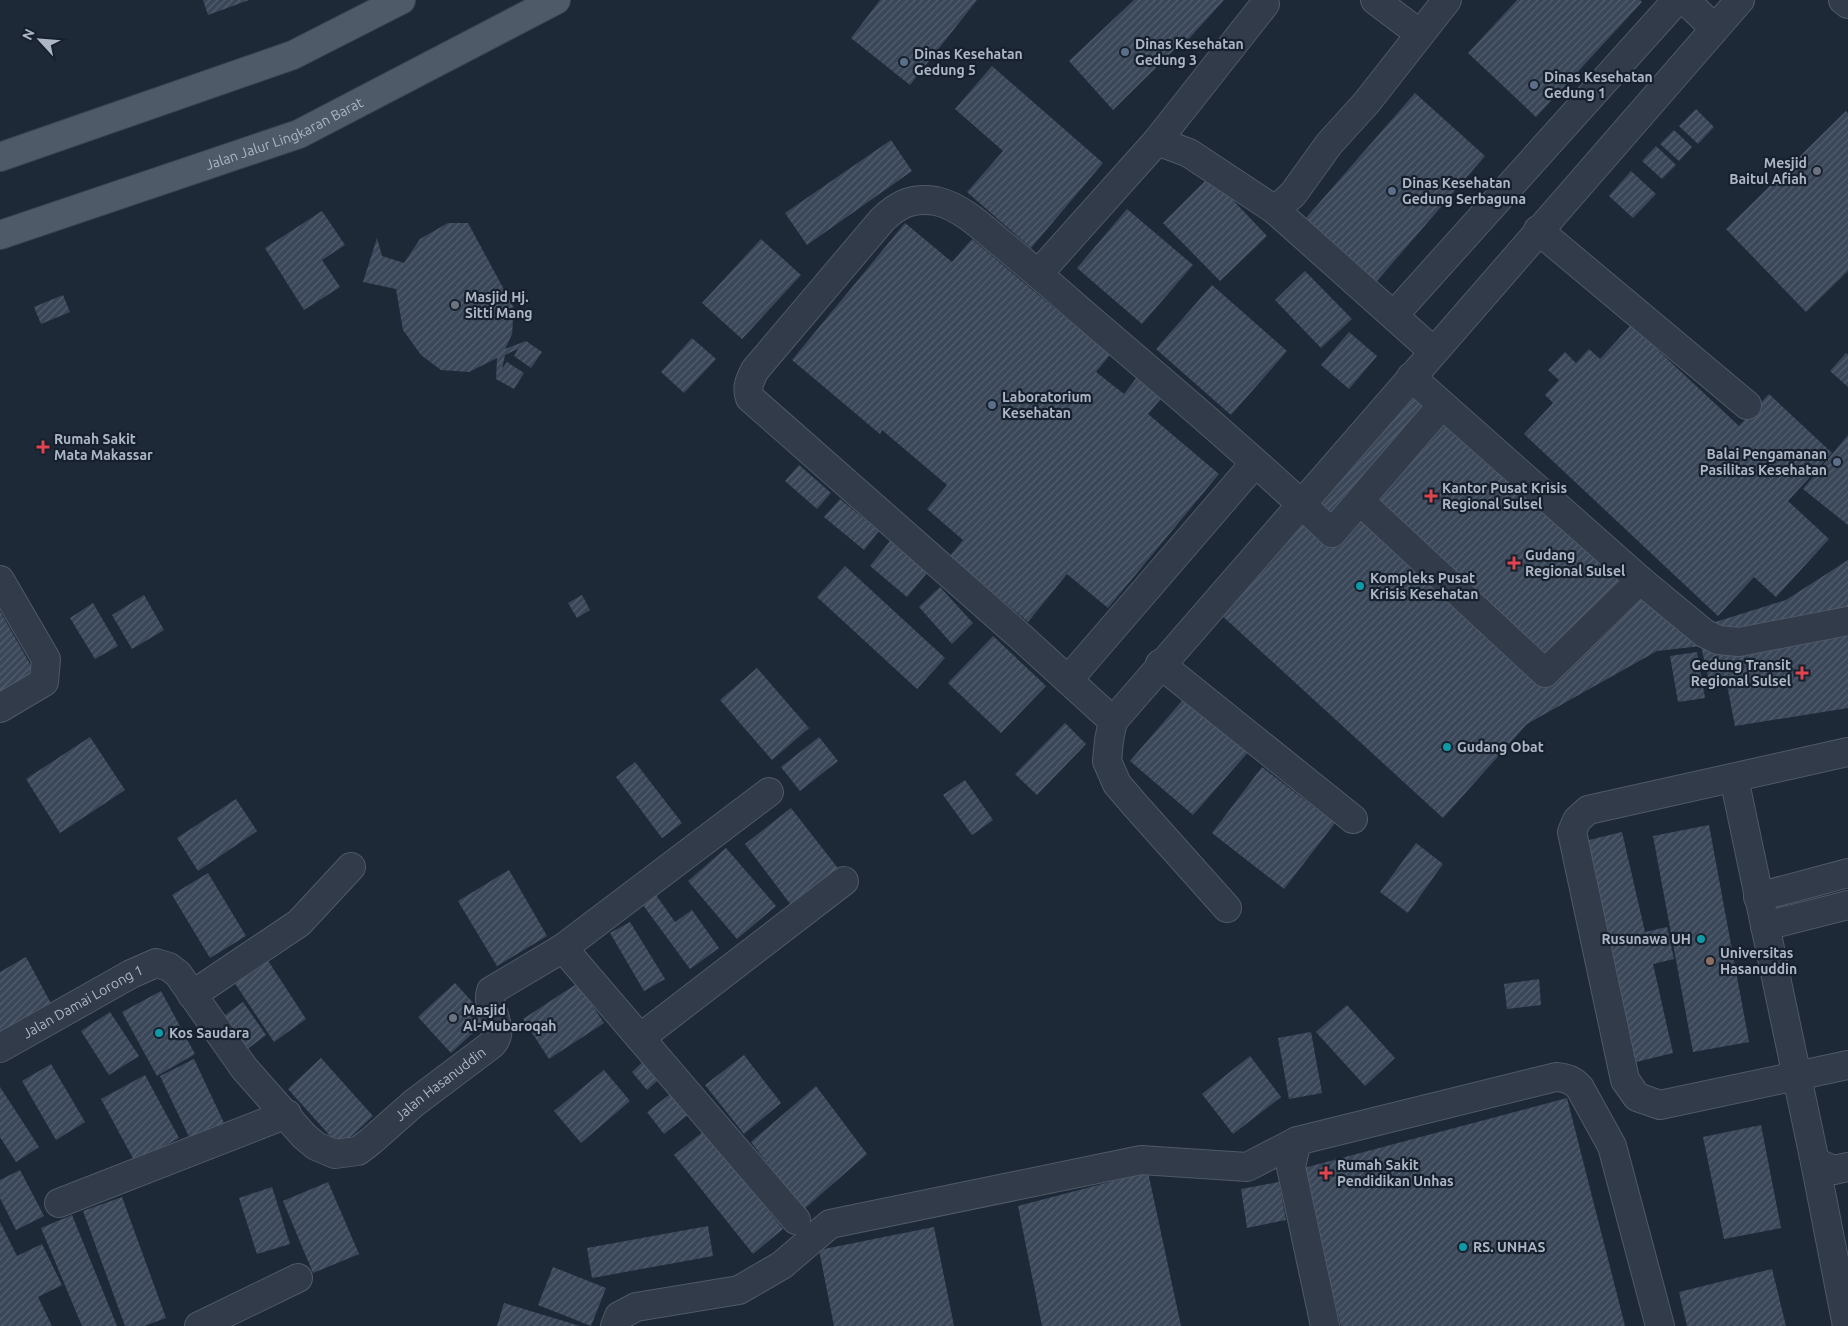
<svg xmlns="http://www.w3.org/2000/svg" width="1848" height="1326" font-family="Ubuntu,sans-serif">
  <defs>
    <pattern id="building-hatch" width="6" height="6" patternUnits="userSpaceOnUse" patternTransform="scale(1.25)"><rect width="6" height="6" fill="#3a4759"/><path d="M-1 1l2-2M0 6l6-6M5 7l2-2" fill="none" stroke="#545f6f"/></pattern>
  </defs>
  <rect width="100%" height="100%" fill="#1e2938"/>
  <path fill="url(#building-hatch)" d="M203,0H249L208,15Z
    M880,0H977L910,85L851,38Z
    M1134,0H1224L1186,42L1184,40L1113,110L1069,61Z
    M1517,0H1640L1642,2L1536,117L1468,53Z
    M992,66L1103,163L1031,248L967,192L1003,151L955,109Z
    M1415,93L1485,156L1370,289L1299,226Z
    M1696,109L1714,127L1698,144L1679,126Z
    M1846,111L1848,113V271L1806,312L1726,229Z
    M1674,130L1692,147L1679,161L1660,144Z
    M891,140L912,171L807,245L785,213Z
    M1656,146L1676,165L1662,179L1642,161Z
    M1631,171L1656,194L1633,218L1609,196Z
    M1210,176L1267,236L1220,281L1163,223Z
    M1127,209L1193,265L1142,324L1077,268Z
    M322,211L345,245L322,260L340,287L304,310L265,248Z
    M448,223H468L514,308L512,334L505,349L526,341L542,352L531,368L514,356L518,349L505,355L502,369L507,362L524,373L514,389L496,379L497,358L469,372L441,370L421,355L403,330L396,289L363,282L377,238L382,256L404,263L420,239Z
    M905,223L952,262L972,239L1072,323L1076,319L1113,351L1096,372L1124,394L1140,373L1165,394L1148,414L1219,474L1108,608L1067,574L1028,622L950,556L963,540L927,509L947,485L882,430L880,434L792,360Z
    M761,239L801,275L742,339L702,303Z
    M1305,271L1352,319L1321,348L1275,300Z
    M1212,285L1287,351L1231,415L1156,349Z
    M63,295L70,312L41,324L34,307Z
    M1631,325L1739,426L1769,394L1832,453L1788,501L1829,539L1776,597L1754,577L1718,616L1524,434L1553,403L1545,395L1559,380L1548,370L1565,352L1576,363L1589,349L1600,359Z
    M1349,332L1377,356L1349,389L1321,365Z
    M692,338L716,359L684,393L661,372Z
    M1846,353L1848,354V387L1830,371Z
    M1411,392L1709,624L1786,600L1848,560V708L1735,726L1727,685L1710,686L1701,646L1657,651L1527,724L1443,818L1218,612Z
    M1848,435V525L1803,489Z
    M799,465L831,493L817,509L785,481Z
    M840,499L879,531L864,550L824,517Z
    M890,541L927,573L907,597L870,566Z
    M845,566L945,658L917,689L817,597Z
    M940,587L973,623L952,644L919,607Z
    M144,595L164,630L132,649L112,615Z
    M582,595L590,610L577,618L568,603Z
    M93,603L118,646L95,659L70,618Z
    M0,611L38,678L0,701Z
    M993,636L1046,686L1001,733L948,683Z
    M1697,652L1705,698L1678,702L1670,656Z
    M757,668L809,728L772,760L720,700Z
    M1187,695L1250,750L1193,815L1130,761Z
    M1065,723L1086,744L1037,795L1015,774Z
    M90,737L125,790L60,833L26,779Z
    M819,737L838,761L800,791L781,767Z
    M635,762L682,823L662,838L616,777Z
    M1262,767L1335,823L1284,889L1212,833Z
    M965,780L993,820L972,835L943,795Z
    M236,799L257,831L198,871L177,838Z
    M791,808L844,876L797,913L745,844Z
    M1709,825L1749,1042L1693,1052L1653,836Z
    M1622,832L1645,932L1667,927L1674,959L1653,964L1673,1053L1632,1063L1581,842Z
    M1416,843L1443,864L1408,913L1380,892Z
    M726,848L776,906L737,939L688,881Z
    M509,870L547,936L497,966L458,901Z
    M208,873L246,936L210,958L172,895Z
    M656,895L675,922L692,910L719,948L690,969L643,905Z
    M630,922L665,979L644,991L610,933Z
    M263,953L306,1019L274,1042L230,976Z
    M26,957L54,1009L0,1038V972Z
    M1539,979L1541,1005L1507,1009L1504,984Z
    M455,983L488,1019L451,1053L418,1017Z
    M578,983L604,1023L549,1059L523,1019Z
    M161,991L195,1054L157,1076L122,1012Z
    M243,1002L266,1035L241,1054L217,1021Z
    M1347,1005L1395,1058L1365,1086L1316,1032Z
    M110,1012L139,1056L109,1075L81,1031Z
    M1311,1032L1322,1093L1289,1099L1278,1038Z
    M744,1055L781,1103L744,1134L705,1085Z
    M649,1056L665,1074L647,1090L632,1072Z
    M1250,1056L1281,1097L1233,1134L1202,1094Z
    M321,1058L373,1116L340,1147L288,1089Z
    M194,1059L225,1125L191,1141L160,1076Z
    M51,1064L85,1122L56,1140L22,1081Z
    M604,1070L630,1101L581,1143L554,1111Z
    M145,1075L179,1138L135,1162L101,1099Z
    M816,1086L867,1154L803,1210L751,1142Z
    M0,1087L39,1147L16,1162L0,1137Z
    M678,1088L695,1109L664,1134L647,1112Z
    M1567,1098L1625,1326H1341L1300,1169Z
    M1761,1125L1781,1228L1724,1239L1703,1137Z
    M704,1131L783,1229L753,1254L674,1155Z
    M20,1170L44,1216L16,1230L0,1198V1180Z
    M1148,1172L1181,1326H1042L1018,1206Z
    M328,1182L359,1254L313,1273L283,1201Z
    M1279,1182L1286,1220L1247,1228L1241,1189Z
    M272,1187L290,1244L257,1254L239,1198Z
    M122,1197L166,1318L144,1326H125L83,1211Z
    M72,1215L117,1326H82L41,1228Z
    M0,1222L17,1256L42,1244L62,1285L38,1297L52,1326H0Z
    M708,1226L713,1256L592,1278L587,1248Z
    M934,1227L954,1326H834L819,1250Z
    M553,1267L606,1288L591,1326L538,1305Z
    M1772,1269L1786,1326H1687L1679,1292Z
    M504,1303L580,1326H497Z"/>
  <g fill="none" stroke-linecap="round" stroke-linejoin="round">
    <defs>
      <g id="minor">
        <path d="M1375,0L1420,34"/>
        <path d="M1685,0L1714,28"/>
        <path d="M1843,0L1848,4"/>
        <path d="M1157,141L1189,153L1275,210L1433,351"/>
        <path d="M1275,210L1293,194L1329,144L1367,102L1447,0"/>
        <path d="M1538,230L1747,405"/>
        <path d="M1038,274L1157,141L1265,4"/>
        <path d="M1394,315L1677,0"/>
        <path d="M1411,377L1640,580L1704,633L1718,640L1739,642L1848,621"/>
        <path d="M1360,501L1545,673L1640,580"/>
        <path d="M0,580L46,659L44,682L0,708"/>
        <path d="M1160,664L1353,819"/>
        <path d="M1068,680L1255,463"/>
        <path d="M1113,721L1021,637L750,398C746,387 750,380 755,370L882,220C898,204 913,197 936,201C962,207 983,228 1002,244C1028,265 1052,286 1077,308C1163,382 1250,455 1332,533L1442,405"/>
        <path d="M1848,752L1588,810L1577,820L1572,832L1625,1080L1637,1097L1660,1105L1848,1065"/>
        <path d="M1734,778L1815,1162L1847,1326"/>
        <path d="M1758,897L1848,873"/>
        <path d="M1227,908L1135,805L1117,784L1107,761L1109,740L1113,721L1740,0"/>
        <path d="M1765,926L1848,905"/>
        <path d="M563,948L769,792"/>
        <path d="M192,995L299,923L351,867"/>
        <path d="M640,1038L844,881"/>
        <path id="s1" d="M0,1048L131,974L156,963L169,967L178,974L244,1068L304,1136L316,1146L335,1154L358,1151L371,1141L414,1103L491,1045C508,1029 485,1009 491,991L563,948L796,1220"/>
        <path d="M1815,1162L1834,1170L1848,1167"/>
        <path d="M59,1203L287,1114"/>
        <path d="M199,1326L298,1278"/>
        <path d="M615,1326L619,1316L636,1307L739,1290L782,1265L830,1224L1141,1160L1247,1167L1297,1141"/>
        <path d="M1325,1326L1291,1167L1297,1141L1556,1077C1567,1078 1573,1080 1580,1088L1612,1146L1660,1326"/>
      </g>
      <g id="major">
        <path d="M0,157L293,55L401,0"/>
        <path id="s2" d="M0,235L299,134L556,0"/>
      </g>
    </defs>
    <use href="#minor" stroke="#4f5967" stroke-width="30"/>
    <use href="#major" stroke="#3b4452" stroke-width="30"/>
    <use href="#minor" stroke="#323b49" stroke-width="28"/>
    <use href="#major" stroke="#4f5a69" stroke-width="28"/>
  </g>
  <g fill="#5c6f8a" stroke="#17202d" stroke-width="2">
    <circle cx="1125" cy="52" r="5"/>
    <circle cx="904" cy="62" r="5"/>
    <circle cx="1534" cy="85" r="5"/>
    <circle cx="1392" cy="191" r="5"/>
    <circle cx="992" cy="405" r="5"/>
    <circle cx="1837" cy="462" r="5"/>
  </g>
  <g fill="#6b7280" stroke="#17202d" stroke-width="2">
    <circle cx="1817" cy="171" r="5"/>
    <circle cx="455" cy="305" r="5"/>
    <circle cx="453" cy="1018" r="5"/>
  </g>
  <g fill="#e0444e" stroke="#17202d" stroke-width="2">
    <path d="M40.5 439.5h5v5h5v5h-5v5h-5v-5h-5v-5h5z"/>
    <path d="M1428.5 488.5h5v5h5v5h-5v5h-5v-5h-5v-5h5z"/>
    <path d="M1511.5 555.5h5v5h5v5h-5v5h-5v-5h-5v-5h5z"/>
    <path d="M1799.5 665.5h5v5h5v5h-5v5h-5v-5h-5v-5h5z"/>
    <path d="M1323.5 1165.5h5v5h5v5h-5v5h-5v-5h-5v-5h5z"/>
  </g>
  <g fill="#0f9aa8" stroke="#17202d" stroke-width="2">
    <circle cx="1360" cy="586" r="5"/>
    <circle cx="1447" cy="747" r="5"/>
    <circle cx="1701" cy="939" r="5"/>
    <circle cx="159" cy="1033" r="5"/>
    <circle cx="1463" cy="1247" r="5"/>
  </g>
  <circle fill="#8d6e63" stroke="#17202d" stroke-width="2" cx="1710" cy="961" r="5"/>
  <g text-anchor="middle" dominant-baseline="central" stroke-width="4.5" stroke-linejoin="round" paint-order="stroke">
    <g font-size="14" font-weight="bold" fill="#acb6c6" stroke="#17202d" text-anchor="start">
      <text x="1135" y="44">Dinas Kesehatan<tspan x="1135" dy="16">Gedung 3</tspan></text>
      <text x="914" y="54">Dinas Kesehatan<tspan x="914" dy="16">Gedung 5</tspan></text>
      <text x="1544" y="77">Dinas Kesehatan<tspan x="1544" dy="16">Gedung 1</tspan></text>
      <text x="1807" y="163" text-anchor="end">Mesjid<tspan x="1807" dy="16">Baitul Afiah</tspan></text>
      <text x="1402" y="183">Dinas Kesehatan<tspan x="1402" dy="16">Gedung Serbaguna</tspan></text>
      <text x="465" y="297">Masjid Hj.<tspan x="465" dy="16">Sitti Mang</tspan></text>
      <text x="1002" y="397">Laboratorium<tspan x="1002" dy="16">Kesehatan</tspan></text>
      <text x="54" y="439">Rumah Sakit<tspan x="54" dy="16">Mata Makassar</tspan></text>
      <text x="1827" y="454" text-anchor="end">Balai Pengamanan<tspan x="1827" dy="16">Pasilitas Kesehatan</tspan></text>
      <text x="1442" y="488">Kantor Pusat Krisis<tspan x="1442" dy="16">Regional Sulsel</tspan></text>
      <text x="1525" y="555">Gudang<tspan x="1525" dy="16">Regional Sulsel</tspan></text>
      <text x="1370" y="578">Kompleks Pusat<tspan x="1370" dy="16">Krisis Kesehatan</tspan></text>
      <text x="1791" y="665" text-anchor="end">Gedung Transit<tspan x="1791" dy="16">Regional Sulsel</tspan></text>
      <text x="1457" y="747">Gudang Obat</text>
      <text x="1691" y="939" text-anchor="end">Rusunawa UH</text>
      <text x="1720" y="953">Universitas<tspan x="1720" dy="16">Hasanuddin</tspan></text>
      <text x="463" y="1010">Masjid<tspan x="463" dy="16">Al-Mubaroqah</tspan></text>
      <text x="169" y="1033">Kos Saudara</text>
      <text x="1337" y="1165">Rumah Sakit<tspan x="1337" dy="16">Pendidikan Unhas</tspan></text>
      <text x="1473" y="1247">RS. UNHAS</text>
    </g>
    <g font-size="14" fill="#acb6c6" stroke="#17202d">
      <text stroke="none"><textPath href="#s2" startOffset="302">Jalan Jalur Lingkaran Barat</textPath></text>
      <text stroke="none"><textPath href="#s1" startOffset="95">Jalan Damai Lorong 1</textPath></text>
      <text stroke="none"><textPath href="#s1" startOffset="574">Jalan Hasanuddin</textPath></text>
    </g>
  </g>
  <g transform="translate(40 40) rotate(296)" stroke="#17202d" stroke-width="4" paint-order="stroke">
  <path d="M0-4L9 19L0 12L-9 19Z" fill="#acb6c6"/>
  <text y="-8" font-size="14" font-weight="bold" text-anchor="middle" fill="#acb6c6">N</text>
  </g>
</svg>
